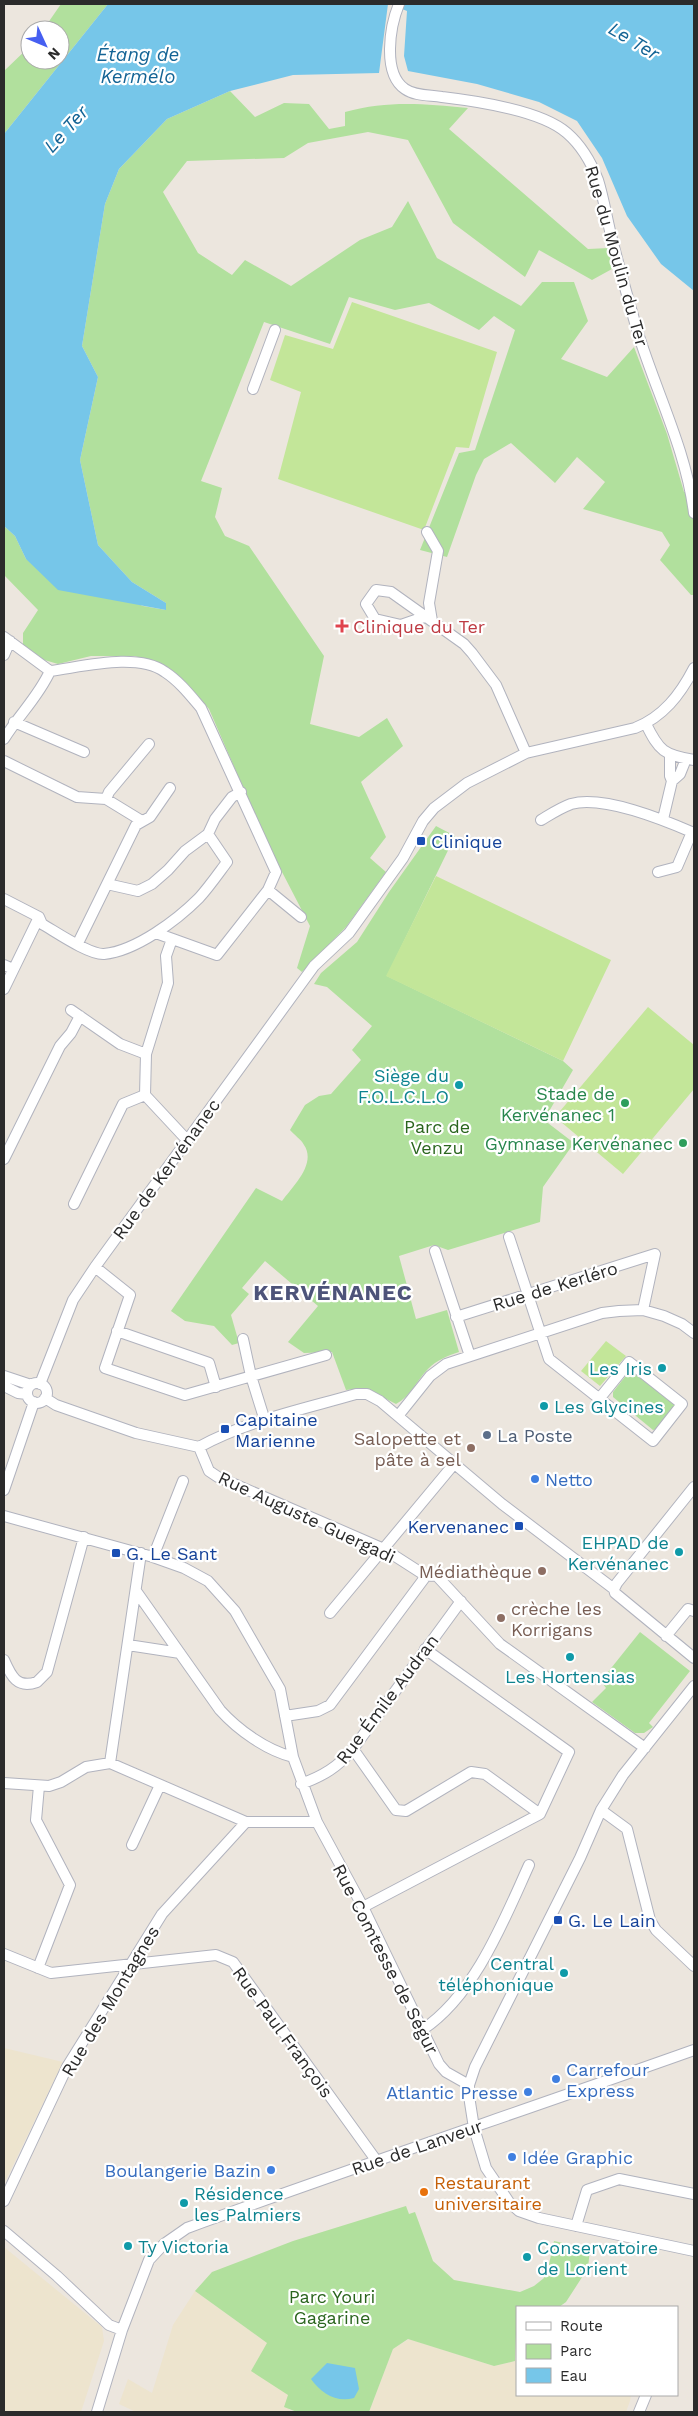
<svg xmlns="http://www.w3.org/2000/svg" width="698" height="2416" font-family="'Work Sans',sans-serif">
  <rect width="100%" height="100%" fill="#ece6de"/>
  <path fill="#ede4ce" d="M4,2048L63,2062L4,2184Z
    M4,2247L102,2327L104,2341L81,2412H4Z
    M195,2291L267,2343L288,2396L289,2410L297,2412H136L119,2404L128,2379L152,2393L173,2325Z
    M409,2339L494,2366L515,2361L517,2356V2395H631L630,2401L626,2412H369L393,2349Z"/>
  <path fill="#b1e09d" d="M61,4H108L4,134V71L30,46V60H60V30H43Z
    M230,91L255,117L284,103L309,104L329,129L345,126V112C389,100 424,104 468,108L449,129L588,249L609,248L612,269L592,280L539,250L525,277L453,223L408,140L368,132L308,143L284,158L187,161L163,192L198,253L232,275L245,260L291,286L360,240L392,227L408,201L437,258L521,306L542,282H574L588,321L561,359L607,377L634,347L667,434L684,492H694V595H691L660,560L670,545L662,532L583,509L605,482L577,457L555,483L511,443L484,459L476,475L447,557L420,550L459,453L475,450L515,330L494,316L479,330L429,303L395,310L349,297L330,344L264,322L201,481L222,488L215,517L225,536L249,546L324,656L310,724L359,737L387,718L403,746L361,782L386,837L370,858L386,872L346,927L302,972L297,968L310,926L268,845L209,709L186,683L165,667L135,656H91L58,664L41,659L23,647V633L38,610L4,575V526L15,536L26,559L143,606L166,610V603L132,582L98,545L80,460L98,377L82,346L105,204L119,169L167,119Z
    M436,826L455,836L387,976L563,1061L573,1070L544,1120L574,1143L543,1187L540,1222L448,1250L434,1245L399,1256L416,1319L447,1310L459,1352C447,1356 437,1360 428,1369C417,1380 411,1396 396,1404L365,1388L346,1390L332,1352L304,1353L288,1342L318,1306L265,1261L242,1288L249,1294L231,1315L239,1343L232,1345L214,1326L185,1321L171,1311L256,1188L282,1201C292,1187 317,1164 304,1145C301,1139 294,1135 290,1130L305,1105L319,1096L331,1094L361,1060L352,1050L372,1026L327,987L314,984L321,973L357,942L389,892Z
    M628,1373H633L676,1404L657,1429L653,1430L613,1397V1392Z
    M640,1632L690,1671L649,1723L653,1727L644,1733H635L592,1702L606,1688L603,1684L611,1675L608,1672Z
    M406,2206L409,2214L415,2212L433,2261L454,2280L520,2292L534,2286L544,2278L548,2269L554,2241L590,2249L588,2268L566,2302L559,2307H517L515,2361L494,2366L408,2339L393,2349L369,2412H297L284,2407L288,2395L251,2371L267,2343L195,2291L212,2272L293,2241Z"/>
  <path fill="#c3e699" d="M352,302L497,352L469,448L456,447L424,530L278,479L301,392L270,380L285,335L333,349Z
    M436,876L611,960L563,1061L386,976Z
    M648,1007L694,1045V1089L623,1174L555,1117Z
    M606,1341L626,1356L600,1386L581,1371Z"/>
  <path fill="#76c6e9" d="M108,4H388L379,73L293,75L230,91L167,119L119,169L105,204L82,346L98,377L80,460L98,545L132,582L166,603V610L58,590L26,559L15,536L4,526V134Z
    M390,4H694V291L661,264L627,216L602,158L577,121L539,102L477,84L408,71L404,56L407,11Z
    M327,2363L355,2368L359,2389L354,2398C336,2403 321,2393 311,2379Z"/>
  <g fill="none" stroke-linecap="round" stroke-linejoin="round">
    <defs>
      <path id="minor" d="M399,4C390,26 382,73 405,89C415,96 429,95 442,97C476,101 541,110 567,133C582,146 591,162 598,180C604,199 607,220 612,239C620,271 629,302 638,333C657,394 686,450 694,513
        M253,389L275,330
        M427,532L438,551L429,603L432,621
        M424,617L401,625L375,619L366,604L376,590L391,592L464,644L472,653L496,685L526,753
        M4,637L50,671C82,667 137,652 165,672C179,681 190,695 201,708L276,872L268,890L217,955L156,933
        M4,655L10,641
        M14,722L84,752
        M646,724C659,751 664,755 694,760
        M4,739C18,716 39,696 50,671
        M670,755V776L672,781L680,774L686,759
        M4,761L77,797L106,799L142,821
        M106,799L109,792L149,744
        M663,819L672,781
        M541,820C551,814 560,808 571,804C604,795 664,820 694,833
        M658,872L677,867L692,832
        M107,884L138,891L152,884L168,870L185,851L208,834L215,819L232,797L241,792
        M268,890L301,917
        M4,899L39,917
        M39,917L42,924C56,932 89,955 104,954C136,951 177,920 199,898C209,887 218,874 227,862L208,834
        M172,939L166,956L168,983L146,1054L145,1095L187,1140
        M78,943L136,825L150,817L170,788
        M4,965L13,969
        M4,989L39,917
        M71,1010L120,1044L146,1054
        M4,1159L60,1046L71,1033L80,1016
        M74,1204L123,1104L145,1095
        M509,1237L549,1359L653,1441L682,1404L629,1362L599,1399
        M435,1251L470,1356
        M95,1267L130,1295L105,1368L185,1395L326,1355
        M456,1317L655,1254L643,1310
        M117,1331L209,1363L216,1387
        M243,1339L251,1376L265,1421
        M4,1376L31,1385
        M27 1393a10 10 0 1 1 20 0a10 10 0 1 1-20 0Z
        M40,1384L73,1300L95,1267L314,966L349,933L403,858L423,821L434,808L467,783L526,753L635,728C663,717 680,695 694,668
        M4,1386L18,1393L27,1394
        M45,1398L56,1405L136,1433L199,1447C246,1421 304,1409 356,1394H367L380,1401L502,1504L614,1589L615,1593L694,1658
        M398,1416L430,1376L446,1364L602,1313L619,1311L643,1310L664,1316L682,1324L694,1333
        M199,1447L209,1471L218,1477L384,1549L426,1576
        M4,1490L34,1402
        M4,1516L153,1557L184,1568L208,1581L235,1611L280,1689L293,1757L317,1822L363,1907L439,2064L446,2072L469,2085
        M153,1557L183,1481
        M614,1589L617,1583L694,1487
        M136,1591L220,1710C238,1730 266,1750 293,1757
        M330,1613L454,1464
        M666,1636L688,1609L694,1611
        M128,1645L180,1653
        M4,1660C11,1676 17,1689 37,1682L47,1672L84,1537
        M694,1686L623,1775L601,1810L580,1858L475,2067L469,2085V2096L474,2128L486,2168L509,2202L519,2211L539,2218L694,2251
        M285,1716L318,1711L330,1705L426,1576L436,1575L500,1644L645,1748
        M353,1749L396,1810L406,1811L471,1772L485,1774L540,1814
        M110,1763L141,1553
        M4,1783L49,1786L61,1782L86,1767L110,1763L246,1822H317
        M301,1784C323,1776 338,1767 353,1749L461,1601
        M601,1810L627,1829L650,1920L656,1930L694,1966
        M132,1845L160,1785
        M363,1907L540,1814L569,1752L425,1649
        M4,1954L51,1973L216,1955L233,1962L376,2160
        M38,1968L70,1885L36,1820L39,1786
        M422,2030C475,1995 504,1920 529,1865
        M4,2201L67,2067L162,1914L246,1822
        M576,2226L587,2190L619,2179L694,2194
        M4,2231L57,2276L109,2325L122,2330
        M97,2412L122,2330L149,2260L164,2244L187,2228C355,2167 525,2110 694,2050
        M639,2412L646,2395"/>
    </defs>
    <use href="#minor" stroke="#b1b3be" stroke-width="12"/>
    <use href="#minor" stroke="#fff" stroke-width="10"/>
  </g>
  <path fill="#e0444e" stroke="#fff" stroke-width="2" d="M339.5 618.5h5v5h5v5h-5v5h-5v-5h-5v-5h5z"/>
  <g fill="#1a4fb4" stroke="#fff" stroke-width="2">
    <rect x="416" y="836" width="10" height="10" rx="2.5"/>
    <rect x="220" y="1424" width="10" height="10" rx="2.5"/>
    <rect x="514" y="1521" width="10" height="10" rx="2.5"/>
    <rect x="111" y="1548" width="10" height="10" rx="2.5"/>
    <rect x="553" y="1915" width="10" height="10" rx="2.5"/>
  </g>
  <g fill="#0f9aa8" stroke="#fff" stroke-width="2">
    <circle cx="459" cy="1085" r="5"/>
    <circle cx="662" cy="1368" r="5"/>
    <circle cx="544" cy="1406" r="5"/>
    <circle cx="679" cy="1552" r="5"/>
    <circle cx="570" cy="1657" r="5"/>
    <circle cx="564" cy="1973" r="5"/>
    <circle cx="184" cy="2203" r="5"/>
    <circle cx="128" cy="2246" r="5"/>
    <circle cx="527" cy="2257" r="5"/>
  </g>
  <g fill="#2e9e5b" stroke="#fff" stroke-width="2">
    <circle cx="625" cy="1103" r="5"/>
    <circle cx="683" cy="1143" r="5"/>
  </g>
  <circle fill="#5c6f8a" stroke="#fff" stroke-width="2" cx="487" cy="1435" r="5"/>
  <g fill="#8d6e63" stroke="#fff" stroke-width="2">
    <circle cx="471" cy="1448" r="5"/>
    <circle cx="542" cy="1571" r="5"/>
    <circle cx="501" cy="1618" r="5"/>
  </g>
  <g fill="#3f7fe0" stroke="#fff" stroke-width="2">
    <circle cx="535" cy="1479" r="5"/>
    <circle cx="556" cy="2079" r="5"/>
    <circle cx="528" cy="2092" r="5"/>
    <circle cx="512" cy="2157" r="5"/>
    <circle cx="271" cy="2170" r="5"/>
  </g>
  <circle fill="#e8710a" stroke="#fff" stroke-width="2" cx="424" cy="2192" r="5"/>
  <g text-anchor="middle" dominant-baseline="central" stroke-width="4.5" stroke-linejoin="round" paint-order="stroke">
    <g font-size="18" fill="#2b2b2b" stroke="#fff">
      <text transform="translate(617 256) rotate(74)">Rue du Moulin du Ter</text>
      <text transform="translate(166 1169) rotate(-54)">Rue de Kervénanec</text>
      <text transform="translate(555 1286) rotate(-17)">Rue de Kerléro</text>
      <text transform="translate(307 1517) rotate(25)">Rue Auguste Guergadi</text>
      <text transform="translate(387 1699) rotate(-53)">Rue Émile Audran</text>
      <text transform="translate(386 1959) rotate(63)">Rue Comtesse de Ségur</text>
      <text transform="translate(110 2001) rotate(-59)">Rue des Montagnes</text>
      <text transform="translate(283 2032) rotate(54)">Rue Paul François</text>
      <text transform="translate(417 2147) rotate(-19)">Rue de Lanveur</text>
    </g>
    <g font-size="18" fill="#be3a42" stroke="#fff" text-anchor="start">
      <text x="353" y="626">Clinique du Ter</text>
    </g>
    <g font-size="18" fill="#164399" stroke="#fff" text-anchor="start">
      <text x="431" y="841">Clinique</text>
      <text x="235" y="1419">Capitaine<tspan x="235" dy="21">Marienne</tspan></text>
      <text x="509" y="1526" text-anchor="end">Kervenanec</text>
      <text x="126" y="1553">G. Le Sant</text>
      <text x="568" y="1920">G. Le Lain</text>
    </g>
    <g font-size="18" fill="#0d838f" stroke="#fff" text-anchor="end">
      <text x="449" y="1075">Siège du<tspan x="449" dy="21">F.O.L.C.L.O</tspan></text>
      <text x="652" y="1368">Les Iris</text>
      <text x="554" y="1406" text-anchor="start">Les Glycines</text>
      <text x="669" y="1542">EHPAD de<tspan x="669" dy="21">Kervénanec</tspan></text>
      <text x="570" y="1676" text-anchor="middle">Les Hortensias</text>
      <text x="554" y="1963">Central<tspan x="554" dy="21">téléphonique</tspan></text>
      <text x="194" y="2193" text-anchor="start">Résidence<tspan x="194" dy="21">les Palmiers</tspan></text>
      <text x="138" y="2246" text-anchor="start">Ty Victoria</text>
      <text x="537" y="2247" text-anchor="start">Conservatoire<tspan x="537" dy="21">de Lorient</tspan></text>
    </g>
    <g font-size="18" fill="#27864d" stroke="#fff" text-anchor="end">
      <text x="615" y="1093">Stade de<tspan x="615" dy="21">Kervénanec 1</tspan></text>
      <text x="673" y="1143">Gymnase Kervénanec</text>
    </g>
    <g font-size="18" fill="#2a651e" stroke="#fff">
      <text x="437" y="1126">Parc de<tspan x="437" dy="21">Venzu</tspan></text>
      <text x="332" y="2296">Parc Youri<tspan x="332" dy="21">Gagarine</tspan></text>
    </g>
    <g font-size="18" fill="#4e5e75" stroke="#fff" text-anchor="start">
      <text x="497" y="1435">La Poste</text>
    </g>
    <g font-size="18" fill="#785e54" stroke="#fff" text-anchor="end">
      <text x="461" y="1438">Salopette et<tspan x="461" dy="21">pâte à sel</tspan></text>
      <text x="532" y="1571">Médiathèque</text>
      <text x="511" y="1608" text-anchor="start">crèche les<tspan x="511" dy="21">Korrigans</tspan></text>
    </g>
    <g font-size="18" fill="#366cbe" stroke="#fff" text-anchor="start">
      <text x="545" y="1479">Netto</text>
      <text x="566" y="2069">Carrefour<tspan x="566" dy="21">Express</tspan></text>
      <text x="518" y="2092" text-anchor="end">Atlantic Presse</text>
      <text x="522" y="2157">Idée Graphic</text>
      <text x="261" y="2170" text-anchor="end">Boulangerie Bazin</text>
    </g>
    <g font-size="18" fill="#c56008" stroke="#fff" text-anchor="start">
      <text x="434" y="2182">Restaurant<tspan x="434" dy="21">universitaire</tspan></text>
    </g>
    <g font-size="19" font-style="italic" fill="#146495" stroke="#fff">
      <text transform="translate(634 41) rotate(31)">Le Ter</text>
      <text x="138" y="54">Étang de<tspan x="138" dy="22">Kermélo</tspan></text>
      <text transform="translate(66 129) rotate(-48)">Le Ter</text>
    </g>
    <g font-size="22" font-weight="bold" letter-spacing="1" fill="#4d5379" stroke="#fff">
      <text x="333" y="1292">KERVÉNANEC</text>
    </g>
  </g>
  <rect width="698" height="2416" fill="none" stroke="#2b2b2b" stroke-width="10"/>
  <rect x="516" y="2306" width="162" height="90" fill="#ffffff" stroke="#aaaaaa"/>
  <rect x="526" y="2322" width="25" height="8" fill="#ffffff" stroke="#aaaaaa"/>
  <text x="560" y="2331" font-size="15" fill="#2b2b2b">Route</text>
  <rect x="526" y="2344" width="25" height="15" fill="#b1e09d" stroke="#aaaaaa"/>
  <text x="560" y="2356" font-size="15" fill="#2b2b2b">Parc</text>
  <rect x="526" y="2368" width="25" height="15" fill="#76c6e9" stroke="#aaaaaa"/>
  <text x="560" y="2381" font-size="15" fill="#2b2b2b">Eau</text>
  <g transform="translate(45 45) rotate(134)"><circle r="24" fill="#ffffff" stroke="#aaaaaa"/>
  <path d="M0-4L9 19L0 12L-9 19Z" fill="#465ff1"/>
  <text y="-8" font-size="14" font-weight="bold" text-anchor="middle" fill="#2b2b2b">N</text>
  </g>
</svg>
